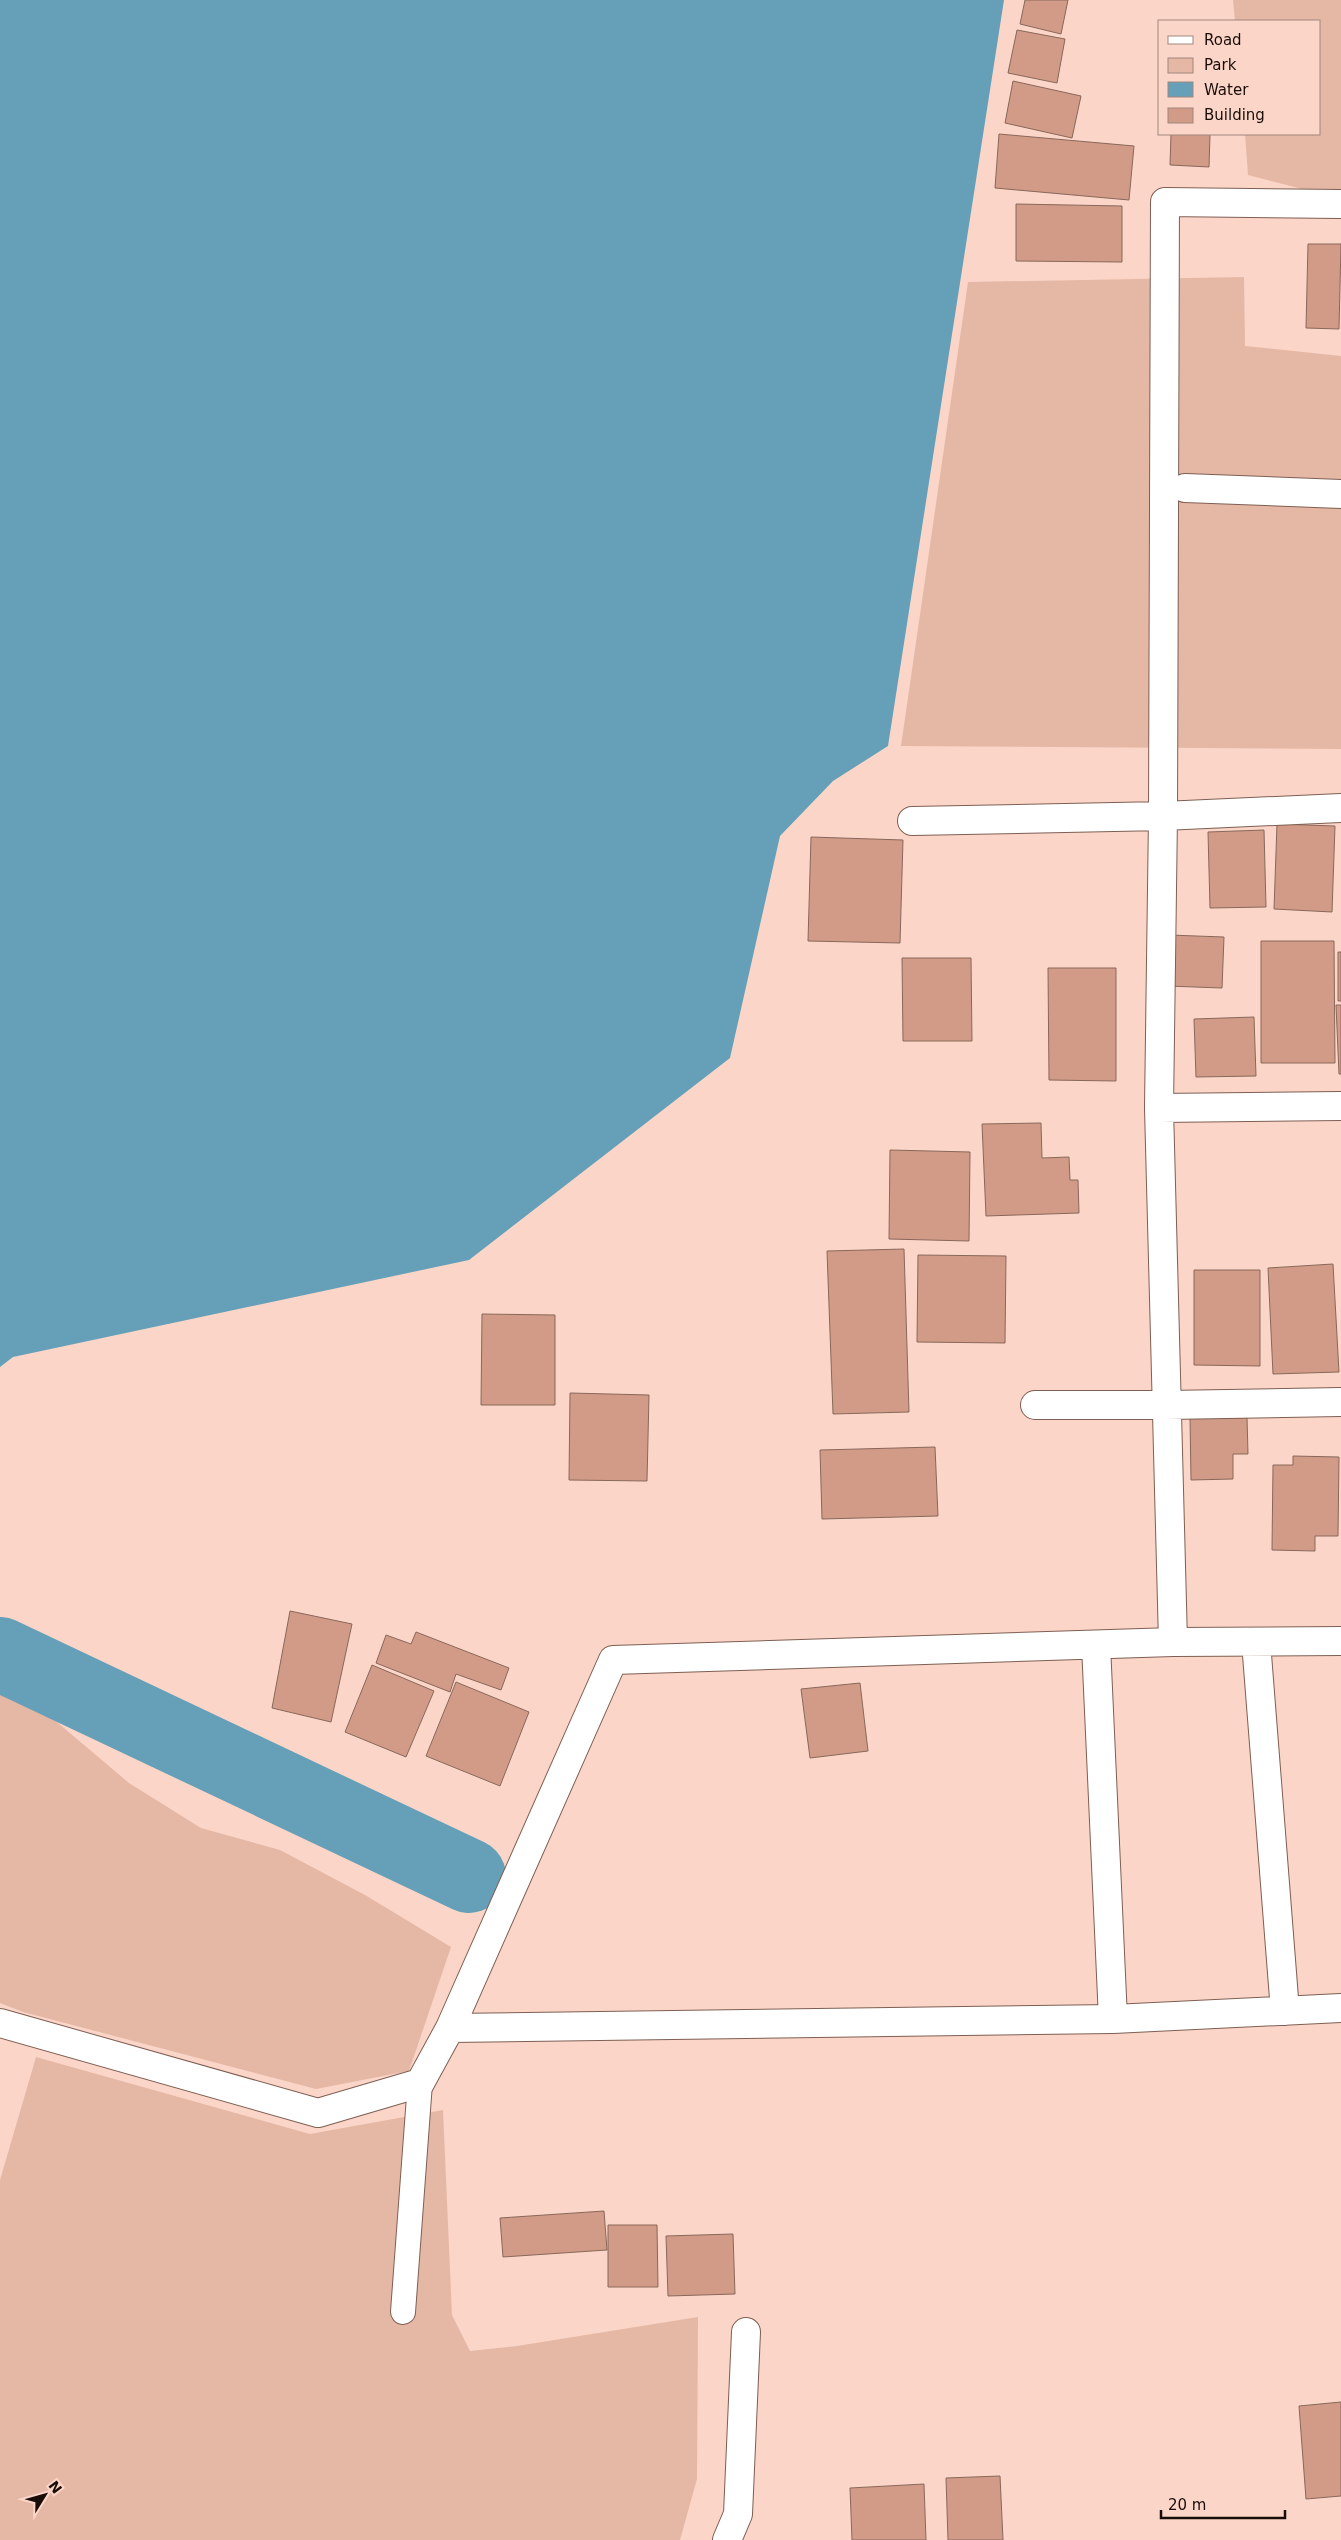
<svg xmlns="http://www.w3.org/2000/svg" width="1341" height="2540" font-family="'DejaVu Sans',sans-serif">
  <rect width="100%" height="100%" fill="#fbd6c8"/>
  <path fill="#e5b8a6" d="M1233,0H1341V199L1248,175L1245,134H1320V21H1235Z
    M1244,277L1245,346L1341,356V749L901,746L968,282Z
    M0,1681L12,1684L129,1783L201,1828L280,1850L365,1895L451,1947L409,2071L316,2089L23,2012L0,2003Z
    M36,2057L310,2134L443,2110L452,2315L470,2351L517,2346L698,2317L697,2479L680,2540H0V2180Z"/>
  <path fill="#65a0b8" d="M0,0H1004L888,746L833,781L780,836L730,1058L469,1260L13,1357L0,1367Z"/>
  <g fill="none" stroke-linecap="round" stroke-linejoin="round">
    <path stroke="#65a0b8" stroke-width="74" d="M0,1654L469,1876"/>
  </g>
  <path fill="#d19b87" stroke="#88685b" d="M1025,0H1068L1061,34L1020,24Z
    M1017,30L1065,39L1057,83L1008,73Z
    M1013,81L1081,96L1072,138L1005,123Z
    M999,134L1134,146L1129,200L995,188Z
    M1171,134H1210L1209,167L1170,165Z
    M1016,204L1122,206V262L1016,261Z
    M1308,244H1341L1339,329L1306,328Z
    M1277,824L1335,826L1332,912L1274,909Z
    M1264,830L1266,907L1210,908L1208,832Z
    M811,837L903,840L900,943L808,941Z
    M1169,935L1224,937L1222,988L1167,986Z
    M1261,941H1334L1335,1063H1261Z
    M1338,952H1341V1001H1338Z
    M902,958H971L972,1041H903Z
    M1048,968H1116V1081L1049,1080Z
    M1336,1005H1341V1074H1339Z
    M1254,1017L1256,1076L1196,1077L1194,1019Z
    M1041,1123L1042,1158L1069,1157L1070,1180H1078L1079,1213L986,1216L982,1124Z
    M890,1150L970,1152L969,1241L889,1239Z
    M904,1249L909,1412L833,1414L827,1251Z
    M918,1255L1006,1256L1005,1343L917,1342Z
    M1333,1264L1339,1372L1273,1374L1268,1268Z
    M1194,1270H1260V1366L1194,1365Z
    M482,1314L555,1315V1405H481Z
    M570,1393L649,1395L647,1481L569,1480Z
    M1247,1417L1248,1454H1233V1479L1191,1480L1190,1418Z
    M935,1447L938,1516L822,1519L820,1450Z
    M1293,1456L1339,1457L1338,1536H1315V1551L1272,1550L1273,1465H1293Z
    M290,1611L352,1624L331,1722L272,1708Z
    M416,1632L509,1668L501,1690L456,1674L450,1692L376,1663L386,1635L411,1644Z
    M372,1665L434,1691L406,1757L345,1732Z
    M456,1682L529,1712L500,1786L426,1756Z
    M860,1683L868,1751L810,1758L801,1689Z
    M604,2211L607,2250L503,2257L500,2218Z
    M608,2225H657L658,2287H608Z
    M733,2234L735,2294L668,2296L666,2236Z
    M1341,2402V2496L1306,2499L1299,2406Z
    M1000,2476L1003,2540H948L946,2478Z
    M924,2484L926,2540H852L850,2488Z"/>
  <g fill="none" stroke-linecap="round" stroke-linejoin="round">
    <defs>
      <path id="service" d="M403,2312L420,2083"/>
      <path id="minor" d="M1185,488L1341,494
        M912,821L1163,816L1341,808
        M1159,1108L1341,1106
        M1035,1405H1167L1341,1402
        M1173,1642L1159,1108L1163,816L1165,202L1341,204
        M1256,1642L1285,2011
        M1096,1645L1113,2019
        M0,2023L318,2113L420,2083L450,2028L613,1660L1173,1642L1341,1641
        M450,2028L1113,2019L1341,2008
        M727,2540L738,2514L746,2332"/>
    </defs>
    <use href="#service" stroke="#7e5f53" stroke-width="26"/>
    <use href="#minor" stroke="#7e5f53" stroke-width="30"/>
    <use href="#service" stroke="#fff" stroke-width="24"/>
    <use href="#minor" stroke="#fff" stroke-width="28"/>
  </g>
  <rect x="1158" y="20" width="162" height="115" fill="#fbd6c8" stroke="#a1867c"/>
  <rect x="1168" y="36" width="25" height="8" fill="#ffffff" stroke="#a1867c"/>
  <text x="1204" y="45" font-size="15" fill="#190d09">Road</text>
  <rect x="1168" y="58" width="25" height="15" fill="#e5b8a6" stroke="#a1867c"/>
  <text x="1204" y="70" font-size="15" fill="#190d09">Park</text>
  <rect x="1168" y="82" width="25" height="15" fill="#65a0b8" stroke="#a1867c"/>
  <text x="1204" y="95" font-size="15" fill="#190d09">Water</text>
  <rect x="1168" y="108" width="25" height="15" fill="#d19b87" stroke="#a1867c"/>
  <text x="1204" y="120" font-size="15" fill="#190d09">Building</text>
  <g transform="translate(45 2495) rotate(53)" stroke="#fbd6c8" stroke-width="4" paint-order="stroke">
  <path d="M0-4L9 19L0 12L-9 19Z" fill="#190d09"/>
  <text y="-8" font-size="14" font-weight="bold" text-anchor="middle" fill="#190d09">N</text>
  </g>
  <path d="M1161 2510v8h124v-8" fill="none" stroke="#190d09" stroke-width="2.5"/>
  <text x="1168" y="2510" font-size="15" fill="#190d09" stroke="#fbd6c8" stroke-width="4" paint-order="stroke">20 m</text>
</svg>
